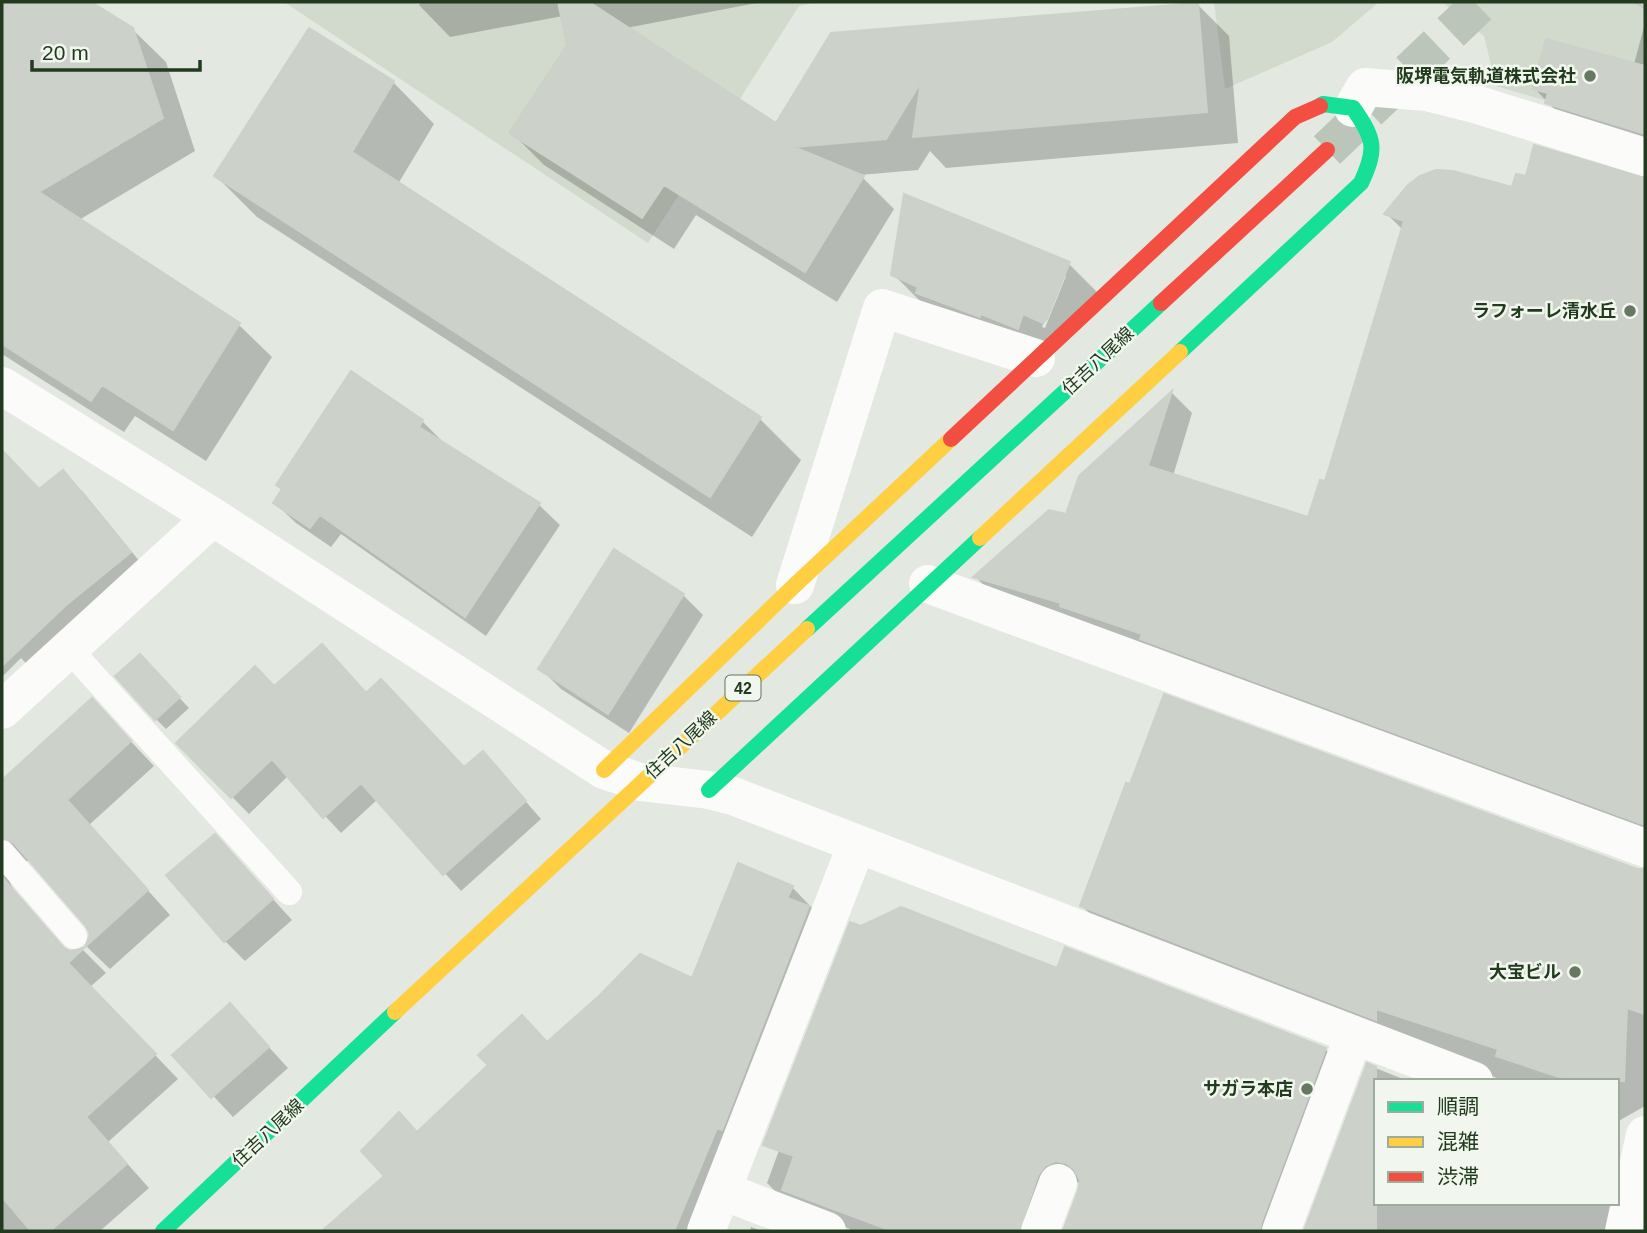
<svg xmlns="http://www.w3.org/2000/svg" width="1647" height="1233" font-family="Helvetica,'Noto Sans JP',sans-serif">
  <rect width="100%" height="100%" fill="#e3e8e0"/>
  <path fill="#d2dace" d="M284,2H817L799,6L648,243Z
    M1214,2H1379L1332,42L1225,89Z
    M1442,2H1645V130L1496,86L1484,36Z"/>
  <path fill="#0003" fill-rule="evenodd" d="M2,2H87L132,29L166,62L195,151L79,220L239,325L272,357L206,461L135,416L124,432L2,354Z
    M421,2H762L626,28L776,126L832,35L1197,4L1229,36L1238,143L946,168L930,151L918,170L860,175L894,209L837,302L696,215L674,249L544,165L512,133L569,45L563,16L450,37L419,5Z
    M1645,23V148L1568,123L1534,88L1634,64Z
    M393,82L434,124L398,184L760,419L801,460L752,537L257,217L216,176Z
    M1645,180V837L996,598L976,577L1068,516L1081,477L1172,393L1192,413L1173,476L1309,519L1326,483L1403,230L1387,214L1513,189Z
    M1069,264L1098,293L1047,357L922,303L893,274ZM1063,276H1066L1045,328L1042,327Z
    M422,421L442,441L441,443L539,505L560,525L486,636L341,534L331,547L296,523L275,503L283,491L278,485Z
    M2,452L39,491L63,472L83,492L149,573L35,673L21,658L2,677Z
    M683,595L703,615L629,733L561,689L541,669Z
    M322,646L367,695L465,769L499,771L541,819L461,891L378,799L341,833L288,776L249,814L179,743L274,688Z
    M140,656L189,708L166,729L156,719Z
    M92,700L154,766L89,825L170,915L110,969L87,947L91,934L87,925L32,861H23L9,880L13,889L68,952L83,950L106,973L90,987L178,1079L108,1142L149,1188L100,1231H2V1028L35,996L2,959V782Z
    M215,836L292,920L245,961L225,941Z
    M1637,870L1645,871V1106L1617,1122V1081H1497V1078L1104,927L1082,906Z
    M792,887L816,912L700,1231H325L386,1176L418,1134L548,1044L693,981Z
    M861,927L1058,971L1325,1049L1347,1070L1287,1231H1065L1080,1191L1081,1183L1077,1182L1065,1188L1046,1231H850V1229L789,1205L767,1183Z
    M230,1005L288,1068L233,1117L175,1055Z
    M1368,1065L1408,1081H1376V1203H1617L1627,1231H1306Z
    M751,1227L762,1231H750Z"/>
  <path fill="#ccd1c9" stroke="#ccd1c9" stroke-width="2" d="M2,2H91L133,28L163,118L39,192L240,323L173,430L102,385L91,401L2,344Z
    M558,2H589L776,123L831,33L1198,3L1207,112L913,137L921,82L886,139L794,147L864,176L805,272L664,185L642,218L509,133L567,45Z
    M309,28L394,81L352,152L761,417L710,497L214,176Z
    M1546,39L1645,66V134L1545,103L1548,93L1532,89Z
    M1534,145L1645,178V825L1140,639L1142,634L1060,606L1061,603L973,577L1049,510L1066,514L1079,476L1172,391L1148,466L1308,517L1320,480L1325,481L1404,221L1384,214L1408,185L1420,176L1436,170L1453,171L1512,187L1516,174L1526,176Z
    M904,194L1070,262L1047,319L1043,323L1023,314L1018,329L981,314L980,317L916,293L918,287L891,275Z
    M351,371L423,420L419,427L540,503L465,617L320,515L310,528L273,503L282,489L276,485Z
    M2,450L39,489L63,470L131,552L65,606L2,666Z
    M614,549L684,594L608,714L538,669Z
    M322,644L366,693L381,679L464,767L483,751L526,801L443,875L361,783L323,818L272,759L231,798L176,743L255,666L274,686Z
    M140,654L180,697L155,720L115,676Z
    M1164,694L1637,869H1645V1014L1627,1008L1624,1081H1571L1496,1056L1498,1049L1376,1009V1020L1080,906L1126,783L1130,784Z
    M92,698L131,741L67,800L148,890L85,947L90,934L86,926L14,843L2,838V780Z
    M215,834L273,899L224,942L166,875Z
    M738,863L793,886L787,898L809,906L722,1130L717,1128L674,1231H322L384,1176L361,1151L399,1112L417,1132L488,1065L478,1055L522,1015L547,1042L599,996L640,954L692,978Z
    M2,877L63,947L70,951L84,948L68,963L156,1054L86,1117L127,1164L50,1231H31L2,1197Z
    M901,907L1057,968L1065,947L1326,1048L1261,1223L1260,1231H1063L1078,1191L1080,1180L1074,1169L1066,1163L1055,1161L1045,1166L1038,1175L1019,1231H892L782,1190L794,1156L763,1145L850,922L861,926Z
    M230,1003L269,1047L211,1098L172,1055Z
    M1367,1063L1376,1067V1231H1304Z"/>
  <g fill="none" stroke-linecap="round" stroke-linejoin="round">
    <path stroke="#bcc5b9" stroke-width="38" stroke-dasharray="38 19" stroke-linecap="butt" d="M1327,150L1482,2"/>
    <path stroke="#fbfcfa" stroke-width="26" d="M69,649L289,892
      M2,853L74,936"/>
    <path stroke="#fbfcfa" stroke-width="38" d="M1353,108L1365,87L1427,92L1475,104L1645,157
      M2,386L213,517L604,770L640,782L709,790L733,796L1474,1081
      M928,584L1645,848
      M795,585L882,308L1036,358
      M2,710L213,517
      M723,1191L827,1231
      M706,1231L857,844
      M1040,1231L1058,1183
      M1281,1231L1354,1035
      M1624,1231L1645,1135"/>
    <path stroke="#16e098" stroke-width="16" d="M1180,352L1361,183C1377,149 1375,139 1353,108L1323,104L1320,106
      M807,629L1161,303
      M709,790L980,538
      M163,1231L395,1012"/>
    <path stroke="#ffcf43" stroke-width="16" d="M980,538L1180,352
      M604,770L795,585L951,439
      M395,1012L807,629"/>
    <path stroke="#f24e42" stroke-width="16" d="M1161,303L1327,150
      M951,439L1295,117L1320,106"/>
    <path stroke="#c6cac5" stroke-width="2" d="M1634,2L1645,8"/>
  </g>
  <g fill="#667862" stroke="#f1f7ee" stroke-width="2.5">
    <circle cx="1590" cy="76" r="7"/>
    <circle cx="1630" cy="311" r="7"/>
    <circle cx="1575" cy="972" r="7"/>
    <circle cx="1307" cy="1089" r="7"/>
  </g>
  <g text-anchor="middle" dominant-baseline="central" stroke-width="5" stroke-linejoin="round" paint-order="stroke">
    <rect fill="#f1f7ee" stroke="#60735c" stroke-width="2" x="725.5" y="675.5" width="35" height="25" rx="5"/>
    <g font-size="16" font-weight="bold" fill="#223b1e">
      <text x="743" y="688">42</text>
    </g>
    <g font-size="18" font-weight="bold" fill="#223b1e" stroke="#f1f7ee" text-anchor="end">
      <text x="1576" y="76">阪堺電気軌道株式会社</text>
      <text x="1616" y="311">ラフォーレ清水丘</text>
      <text x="1561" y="972">大宝ビル</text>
      <text x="1293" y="1089">サガラ本店</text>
    </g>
    <g font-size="18" fill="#223b1e" stroke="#f1f7ee">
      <text transform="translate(1098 361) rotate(-43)">住吉八尾線</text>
      <text transform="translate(681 745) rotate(-43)">住吉八尾線</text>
      <text transform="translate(268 1133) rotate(-43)">住吉八尾線</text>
    </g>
  </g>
  <rect width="1647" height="1233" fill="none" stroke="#223b1e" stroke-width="7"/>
  <rect x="1374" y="1079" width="245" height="126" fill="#f1f7ee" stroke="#9eac9b" stroke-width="2"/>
  <rect x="1388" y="1102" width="35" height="10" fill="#16e098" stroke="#9eac9b" stroke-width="2"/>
  <text x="1437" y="1114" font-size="21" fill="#223b1e">順調</text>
  <rect x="1388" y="1137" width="35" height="10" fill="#ffcf43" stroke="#9eac9b" stroke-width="2"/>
  <text x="1437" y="1149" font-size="21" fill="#223b1e">混雑</text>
  <rect x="1388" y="1172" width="35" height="10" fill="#f24e42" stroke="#9eac9b" stroke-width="2"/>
  <text x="1437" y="1184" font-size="21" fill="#223b1e">渋滞</text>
  <path d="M32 60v10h168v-10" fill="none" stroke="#223b1e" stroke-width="3.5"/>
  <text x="42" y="60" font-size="21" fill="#223b1e" stroke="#f1f7ee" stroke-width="5" paint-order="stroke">20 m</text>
</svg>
